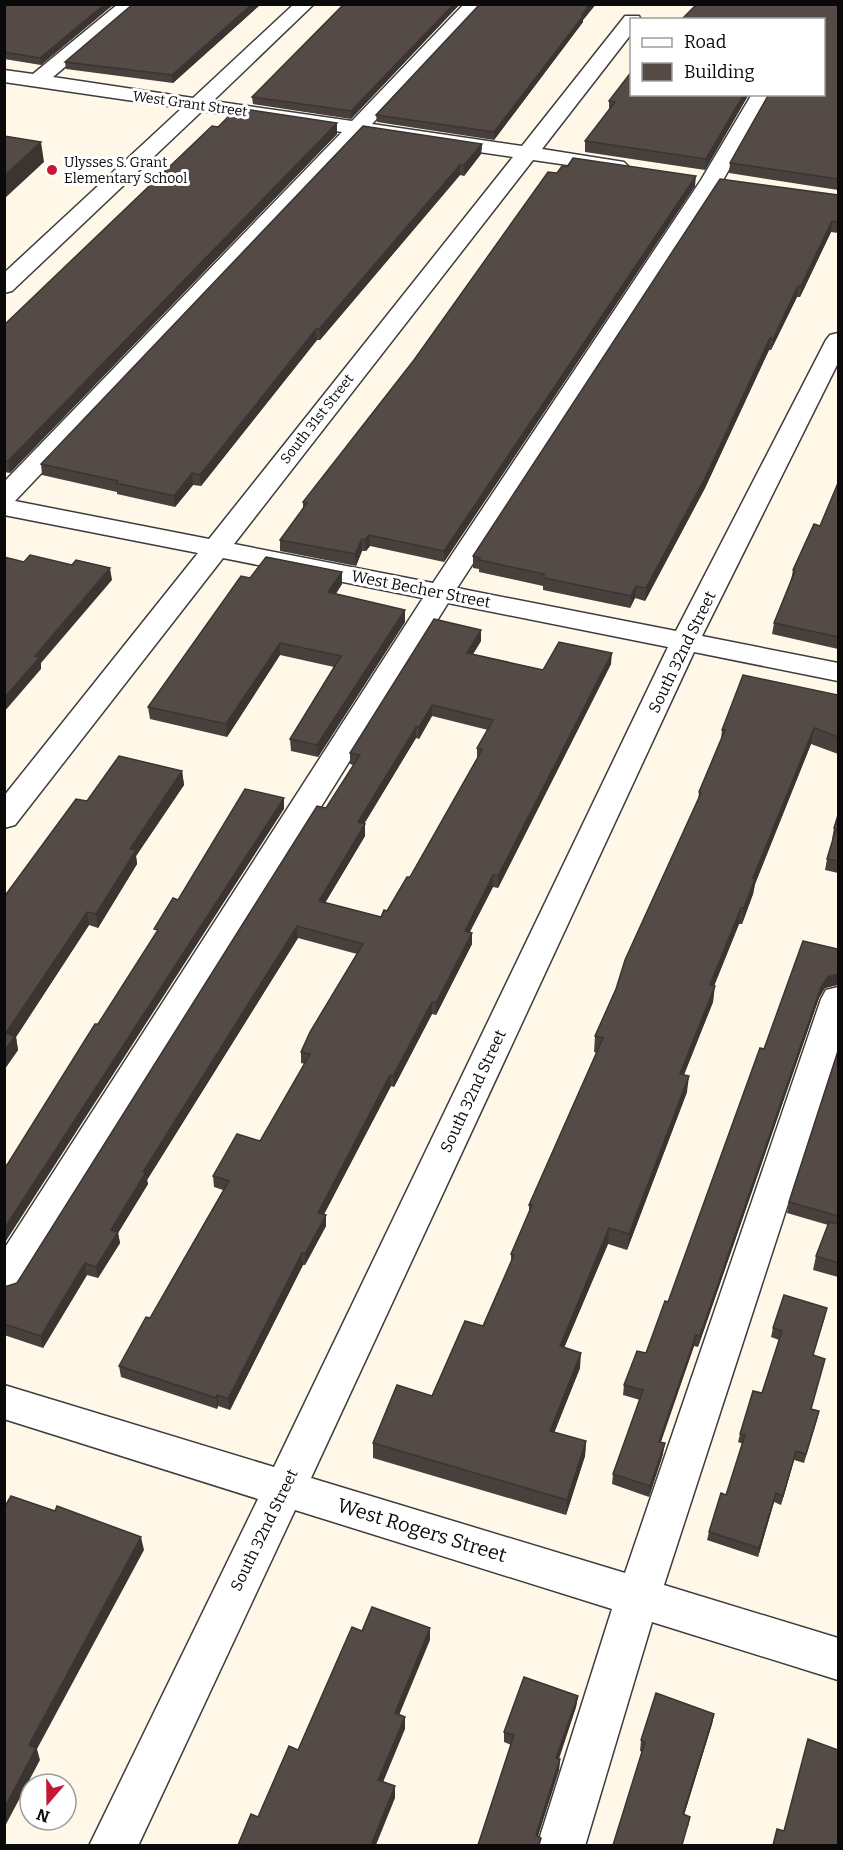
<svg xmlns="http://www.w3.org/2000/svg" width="843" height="1850" font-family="Bitter,serif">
  <rect width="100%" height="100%" fill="#fff8e8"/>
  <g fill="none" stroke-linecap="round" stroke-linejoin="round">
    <defs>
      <path id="minor" d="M118,4H139L53,77L193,98L294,4H314L213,101L352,121L464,4H484L372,124L522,146L625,16H639L641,20H632V33L542,149L624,162L628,166L624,170L617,172L533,160L234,544L433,583L701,180L752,94H772L723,180L457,588L676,631L826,340L830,335L838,333V363L702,636L838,663V681L694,652L311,1478L625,1573L821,999L826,990L838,987V1050L664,1585L838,1638V1680L652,1622L585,1846H537L612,1609L295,1510L138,1846H89L258,1499L4,1419V1385L274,1467L668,647L448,603L18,1293L4,1298V1249L423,598L223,558L15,825L4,828V796L198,553L4,515V482L342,132L202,111L12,291L4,293V273L182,108L4,82V70L33,74ZM362,135L513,157L209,539L15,501Z"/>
    </defs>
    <use href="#minor" stroke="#3d3d3d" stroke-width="3"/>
    <use href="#minor" fill="#fff" fill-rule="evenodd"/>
  </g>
  <path fill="#48403c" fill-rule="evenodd" d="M4,4H114L41,65L4,59Z
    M261,4L173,83L66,69L65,62Z
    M344,4H460L351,119L253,104L252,97Z
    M480,4H596L583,20V22L494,140L377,122L376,115Z
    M838,4V191V190L729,173L730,163L824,94L682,19Z
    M749,94L705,170L585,152V141L609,110V101Z
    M218,127L337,134L10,473L4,472V325Z
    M482,144L481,154L464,176L460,175L320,340H317L201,486L193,485L175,507L117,494V492L42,475L41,464Z
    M557,173L695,186L444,562L370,546L366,551H362L356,566L280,551V540L303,509V502L414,360Z
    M838,195V233L831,232L800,297H797L771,350H769L705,488L645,601L635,598L630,608L543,590V586L479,572V569L473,568V556Z
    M838,483V649L772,634L774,623L791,580L793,570L820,526Z
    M342,572V584L336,594L405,622L318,757L291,751L290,739L334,667L280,655L227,737L150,719L148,707L250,578Z
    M481,630V641L473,654L543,670L611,664L498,888L493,887L470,932L472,944L436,1015L432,1014L394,1087L391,1086L324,1214L326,1215V1226L305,1265H303L230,1410L218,1406L217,1409L121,1377L119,1366L150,1318L223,1190L214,1187L213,1176L260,1141L305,1064L301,1063V1052L357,954L298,938L147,1180L148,1184L118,1233L120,1243L98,1278L87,1275L43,1348L4,1335V1287L17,1283L326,808L353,765L350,764V753ZM432,716L488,730L477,748V759L410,877L387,911L381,917L325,903L365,836V824H364L416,738L419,739Z
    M838,695V754L811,744L755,884L753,894L742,924H739L714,986L713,1002L684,1075L687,1092L627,1250L608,1244L564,1348L580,1368L554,1432L586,1441L585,1456L566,1515L373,1458V1443L432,1396L483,1326L511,1262V1254L529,1213V1205L597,1053L594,1052L595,1036L698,801L699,792L721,739L722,730Z
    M182,771L184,785L136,856L137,864L98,928L89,925L16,1037L18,1050L4,1070V897L87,801Z
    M838,815V873L825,870L827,859L833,839H832L834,828Z
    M838,949V986L837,985L825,988L819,998L698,1347L694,1346L661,1442L663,1454L649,1497L612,1484L613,1474L640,1400L623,1395L624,1385L646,1353L668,1302L764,1049Z
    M838,1051V1277L813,1270L816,1256L828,1225L787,1213L789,1202Z
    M825,1317L813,1355L825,1359L811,1409L819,1411L817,1420L804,1463L794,1460L781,1505L774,1502L758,1557L707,1540L709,1532L726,1495L743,1444L738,1442L740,1434L762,1393L779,1340L771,1337L773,1328Z
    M578,1696L576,1707L559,1759H560L559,1770L538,1836L540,1845L511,1745L504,1742V1732Z
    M714,1714L712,1724L684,1815L690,1817L688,1827L642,1752L640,1751L641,1740Z"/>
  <path fill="#3b3431" d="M105,4H114L41,65L40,58Z
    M252,4H261L173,83L172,75Z
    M454,4H460L351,119V111Z
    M590,4H596L583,20V22L494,140V132Z
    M744,94H749L705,170L706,159Z
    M337,123V134L10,473L8,461Z
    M41,142L44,162L4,199V176Z
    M482,144L481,154L464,176V165Z
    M460,165V175L320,340L319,329Z
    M696,176L695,186L444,562V551Z
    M832,221L831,232L800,297L801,286Z
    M798,286L797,297L771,350L773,339Z
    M316,329L317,340L201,486L200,475Z
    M770,338L769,350L705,488L645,601L646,588Z
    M192,473L193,485L175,507L174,496Z
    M369,535L370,546L366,551L365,540Z
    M362,539V551L356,566L355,554Z
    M110,568L112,580L41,663V669L4,712V698L35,656Z
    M342,572V584L328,604V592Z
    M636,586L635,598L630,608L631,596Z
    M405,610V622L318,757L317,745Z
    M481,630V641L467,664V653Z
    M280,643V655L227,737L226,724Z
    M612,653L611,664L498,888V876Z
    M432,705V716L419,739V727Z
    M416,727V738L358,834V822Z
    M814,728L811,744L755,884L753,894L742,924L744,908L753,878Z
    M182,771L184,785L136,856L137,864L98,928L96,914L130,849Z
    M284,798V809L4,1244V1229Z
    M365,824V836L319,913V901Z
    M493,875V887L464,942L465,931Z
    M741,908L739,924L708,1001L710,985Z
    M87,912L89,925L16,1037L18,1050L4,1070V1052L6,1033Z
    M297,926L298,938L147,1180L148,1184L118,1233L120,1243L98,1278L96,1267L111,1230L143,1172Z
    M472,933V944L436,1015V1003Z
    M838,974L837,985L825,988L819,998L698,1347L700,1336L821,987L828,977Z
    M715,986L713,1002L678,1089L680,1074Z
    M432,1002V1014L394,1087L393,1076Z
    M390,1075L391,1086L319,1224L318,1213Z
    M689,1076L687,1092L627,1250L629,1234Z
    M326,1215V1226L305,1265V1254Z
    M609,1228L608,1244L558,1362L560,1346Z
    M302,1253L303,1265L230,1410L228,1399Z
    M85,1263L87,1275L43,1348L41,1336Z
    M696,1335L694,1346L657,1452L659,1442Z
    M581,1353L580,1368L549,1446L550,1431Z
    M217,1395L218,1406L217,1409L216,1398Z
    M586,1441L585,1456L566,1515L567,1500Z
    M665,1443L663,1454L649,1497L650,1486Z
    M796,1451L794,1460L781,1505L783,1496Z
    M776,1493L774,1502L758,1557L759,1548Z
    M141,1537L144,1550L37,1749L40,1760L4,1828V1809L29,1745Z
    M430,1628V1640L395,1725V1713Z
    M578,1696L576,1707L555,1769L556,1758Z
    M714,1714L712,1724L681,1825L683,1814Z
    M405,1717V1729L379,1792L378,1780Z
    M560,1759L559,1770L535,1845L536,1835Z
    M395,1786V1798L376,1845H371Z"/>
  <path fill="#544a46" stroke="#3b3431" stroke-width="1.5" fill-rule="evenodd" d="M4,4H105L40,58L4,52Z
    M133,4H252L172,75L65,62Z
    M344,4H454L351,111L252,97Z
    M480,4H590L582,15H584L494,132L376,115Z
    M697,4H838V179L730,163L769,94H824V20H674L675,19H682Z
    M632,71V94H744L706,159L585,141L615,102L609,101Z
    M237,108L337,123L8,461H4V325L212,126L218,127Z
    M363,126L482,144L464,165H460L319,329H316L200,475L192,473L174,496L116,483L118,481L41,464Z
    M4,136L41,142L4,176Z
    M573,158L696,176L444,551L369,535L365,540L362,539L355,554L280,540L307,503L303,502L414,360L548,172L557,173L562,166L567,167Z
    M720,179L838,195V222L832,221L801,286H798L773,339L770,338L706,476L646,588L636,586L631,596L544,578V574L479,560L480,558L473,556Z
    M838,483V637L774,623L795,571L793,570L814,524L820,526Z
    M30,555L72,565L76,560L110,568L35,656L40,657L4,698V557L24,562Z
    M266,557L342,572L328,592L405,610L317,745L290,739L341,656L280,643L226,724L148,707L241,576L250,578Z
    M434,619L481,630L467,653L543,670L559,642L612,653L498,876L493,875L465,931L472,933L436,1003L432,1002L393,1076L390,1075L318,1213L326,1215L305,1254L302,1253L228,1399L217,1395L216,1398L119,1366L146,1317L150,1318L229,1181L213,1176L237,1134L260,1141L310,1054L301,1052L310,1032L363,944L297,926L143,1172H146L111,1230L118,1232L96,1267L85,1263L41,1336L4,1324V1287L17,1283L317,806L326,808L360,755L350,753ZM432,705L493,720L477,748L482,750L410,877H407L387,911L384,910L381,917L319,901L365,824L358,822L416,727H419Z
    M743,675L838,695V737L814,728L753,878L755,879L744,908H741L710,985L715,986L680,1074L689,1076L629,1234L609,1228L560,1346L581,1353L550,1431L586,1441L567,1500L373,1443L397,1385L432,1396L465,1321L483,1326L514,1255L511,1254L532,1205H529L603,1038L595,1036L616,989L625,960L701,793L699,792L725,730H722Z
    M119,756L182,771L130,849L136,850L96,914L87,912L6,1033L15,1036L4,1052V897L76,799L87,801Z
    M245,789L284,798L4,1229V1165H7L95,1024H98L158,930L154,929L173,898L178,900Z
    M838,815V861L827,859L836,829L834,828Z
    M803,941L838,949V974L828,977L821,987L700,1336L696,1335L659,1442L665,1443L650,1486L613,1474L643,1390L624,1385L637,1351L646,1353L665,1301L668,1302L760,1048L764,1049Z
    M838,1051V1216L789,1202Z
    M829,1222L838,1224V1263L816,1256Z
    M784,1295L827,1308L813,1355L825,1359L811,1409L819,1411L806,1454L796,1451L783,1496L776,1493L759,1548L709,1532L721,1493L726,1495L745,1435L740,1434L753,1391L762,1393L782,1331L773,1328Z
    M11,1496L55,1511L57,1506L141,1537L29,1745L36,1748L4,1809V1508Z
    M372,1607L430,1628L395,1713L405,1717L378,1780L395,1786L371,1845H238L251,1814L258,1817L289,1746L298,1750L352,1627L362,1631Z
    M524,1677L578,1696L556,1758L560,1759L536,1835L541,1838L539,1845H478L514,1735L504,1732Z
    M656,1693L714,1714L683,1814L690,1817L682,1845H613L645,1742L641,1740Z
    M808,1739L838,1750V1845H773L777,1829L784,1831Z"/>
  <circle fill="#c41835" stroke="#fff" stroke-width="2" cx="52" cy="170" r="6"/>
  <g text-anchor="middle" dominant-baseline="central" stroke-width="6" stroke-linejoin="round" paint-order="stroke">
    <g font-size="14" fill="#0a0a0a" stroke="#fff">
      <text transform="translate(190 104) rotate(8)">West Grant Street</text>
      <text transform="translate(317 419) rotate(-52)">South 31st Street</text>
    </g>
    <g font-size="14" fill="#0a0a0a" stroke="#fff" text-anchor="start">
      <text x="64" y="162">Ulysses S. Grant<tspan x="64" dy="16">Elementary School</tspan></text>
    </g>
    <g font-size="16" fill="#0a0a0a" stroke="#fff">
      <text transform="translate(421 589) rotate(11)">West Becher Street</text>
      <text transform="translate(682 652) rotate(-64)">South 32nd Street</text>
      <text transform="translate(473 1091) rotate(-65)">South 32nd Street</text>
      <text transform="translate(264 1530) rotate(-64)">South 32nd Street</text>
    </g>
    <g font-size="20" fill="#0a0a0a" stroke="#fff">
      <text transform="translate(422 1530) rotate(17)">West Rogers Street</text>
    </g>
  </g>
  <rect width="843" height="1850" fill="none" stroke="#0a0a0a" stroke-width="12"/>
  <rect x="630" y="18" width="195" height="78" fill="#ffffff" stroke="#9d9d9d" stroke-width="1.5"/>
  <rect x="642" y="38" width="30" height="9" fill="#ffffff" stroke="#9d9d9d" stroke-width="1.5"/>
  <text x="684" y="48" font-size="18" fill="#0a0a0a">Road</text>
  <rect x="642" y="63" width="30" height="18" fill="#544a46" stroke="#9d9d9d" stroke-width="1.5"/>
  <text x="684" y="78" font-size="18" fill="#0a0a0a">Building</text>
  <g transform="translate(48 1802) rotate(200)"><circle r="28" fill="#ffffff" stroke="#9d9d9d" stroke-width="1.5"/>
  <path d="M0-4.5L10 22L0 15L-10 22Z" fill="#c41835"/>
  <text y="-9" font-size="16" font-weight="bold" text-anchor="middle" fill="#0a0a0a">N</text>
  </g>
</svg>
